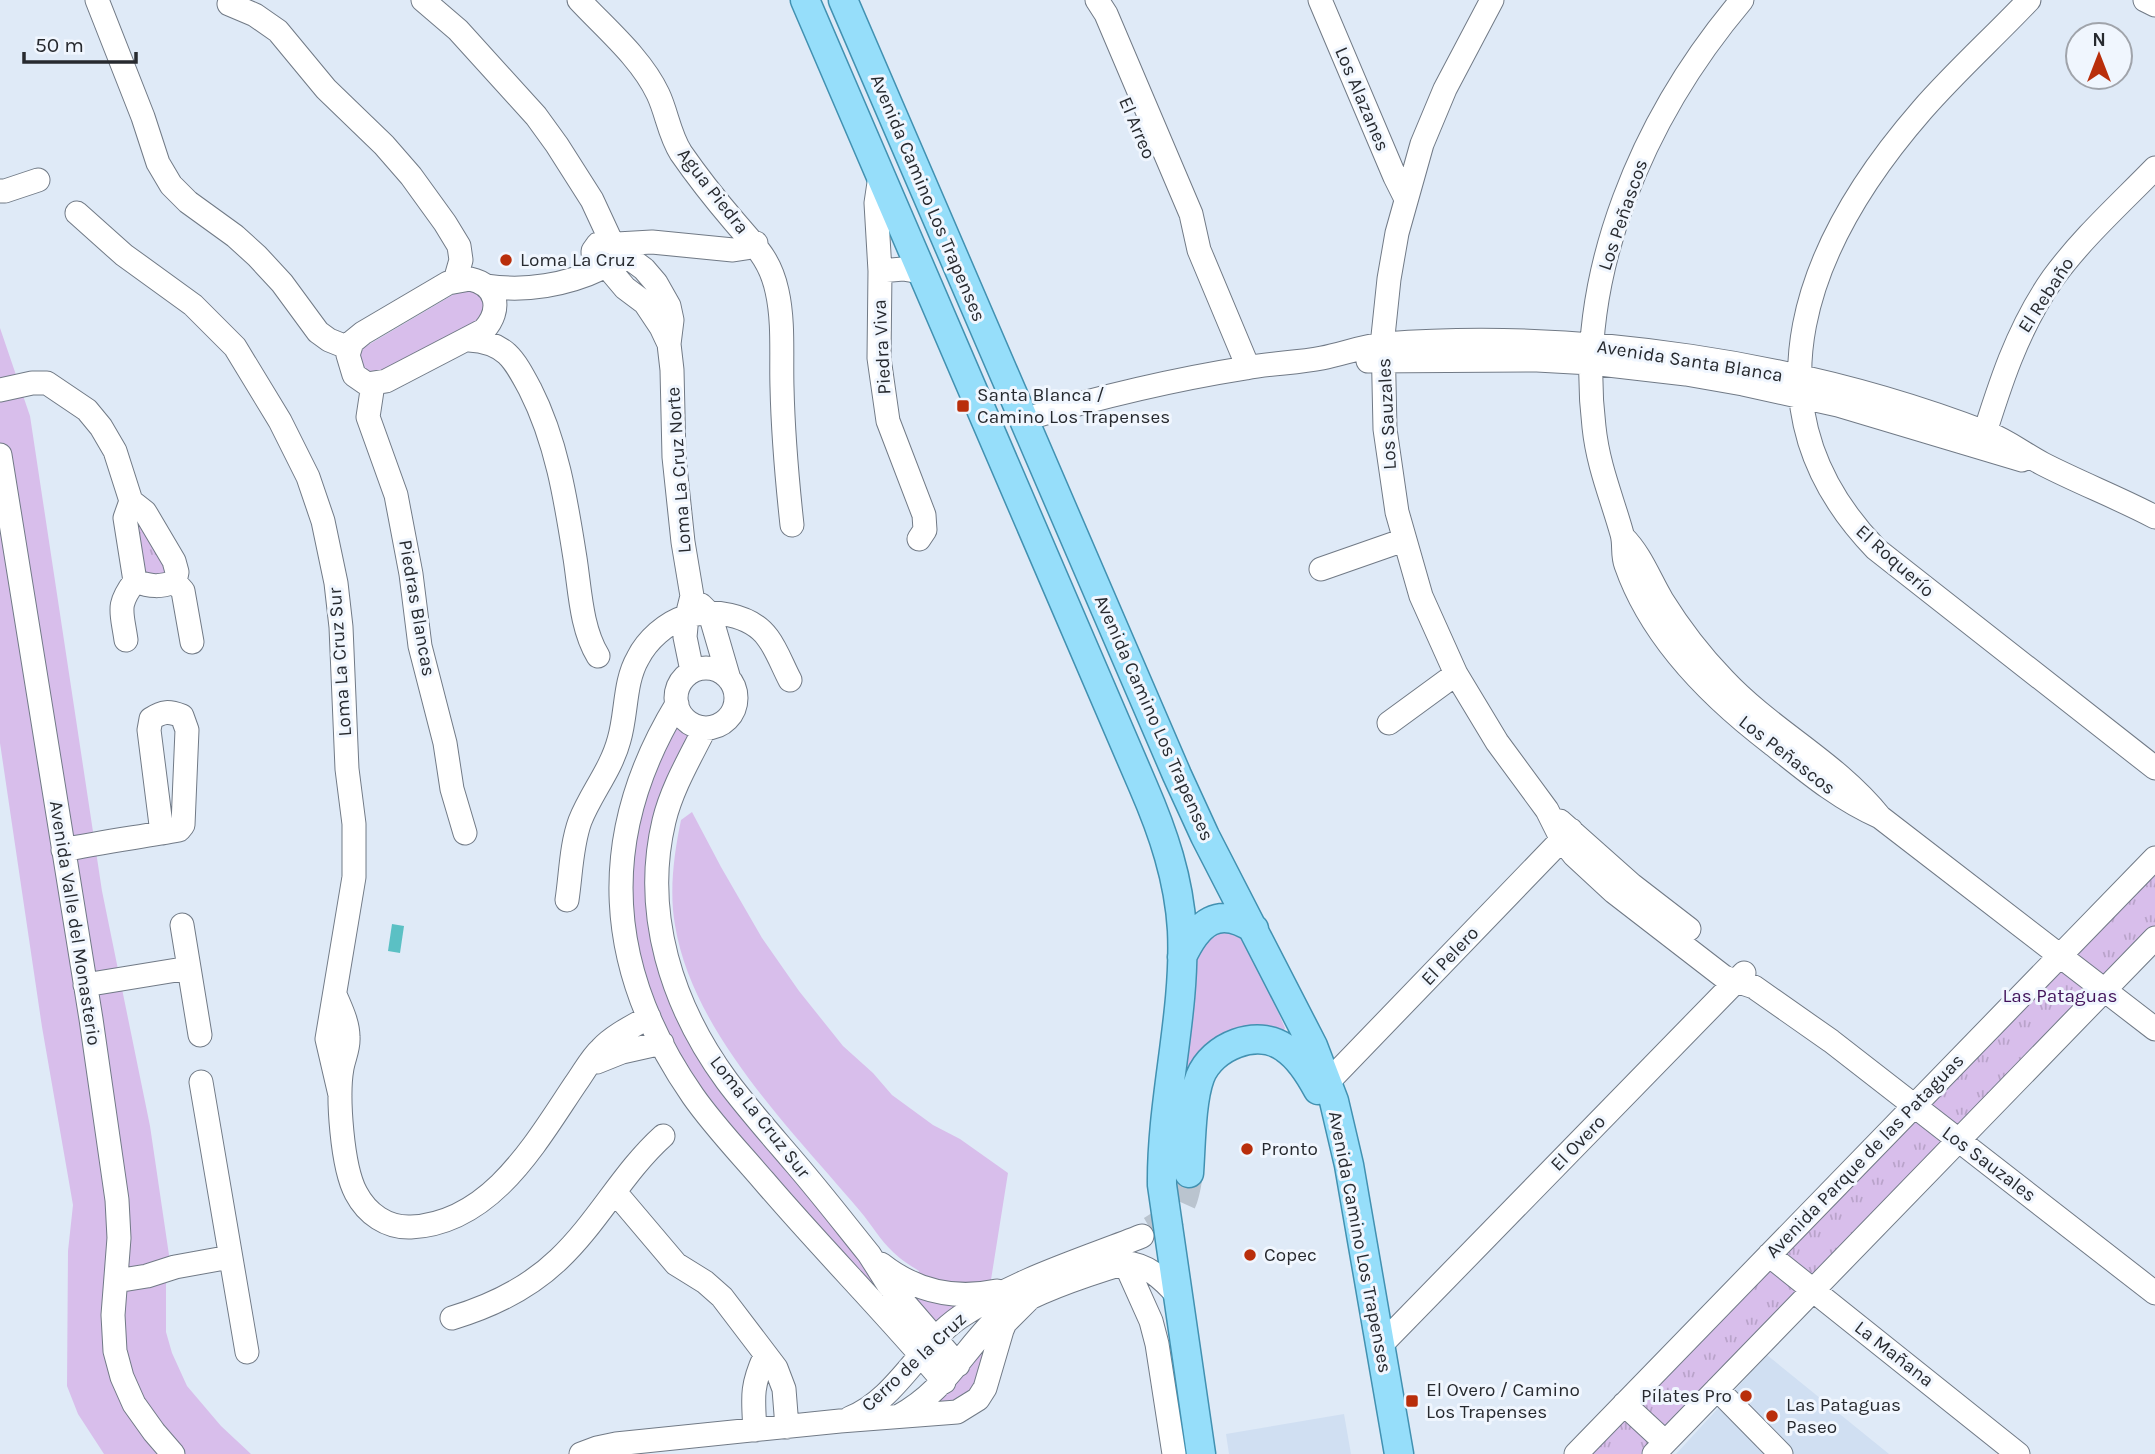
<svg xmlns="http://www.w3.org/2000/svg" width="2155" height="1454" font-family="Karla,sans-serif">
  <defs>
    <pattern id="park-tufts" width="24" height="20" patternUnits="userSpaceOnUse" patternTransform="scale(1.75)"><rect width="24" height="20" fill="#d8beeb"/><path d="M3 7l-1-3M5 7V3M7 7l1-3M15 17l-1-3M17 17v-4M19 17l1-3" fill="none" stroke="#b9a3ca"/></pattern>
  </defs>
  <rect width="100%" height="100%" fill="#dfeaf7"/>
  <path fill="#d0dff2" d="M1767,1355L1889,1454H1676Z
    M1344,1414L1351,1454H1229L1226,1434Z"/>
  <path fill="#d8beeb" d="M473,288L485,298L486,318L381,379L363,372L358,359L363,348L461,290Z
    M0,328L30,416L102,891L150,1126L169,1255L166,1285V1332L172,1353L187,1386L221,1426L251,1454H104L78,1414L67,1386L68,1251L73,1205L42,1027L0,743Z
    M679,724L690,729L692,735L671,772L662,972L849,1239L881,1290L877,1297L845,1266L691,1077L653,1006L631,930L635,819L673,725Z
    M692,812L721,867L762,938L799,991L843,1046L873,1073L892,1095L933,1125L960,1139L1008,1173L990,1286L979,1289L917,1277L919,1271C910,1265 901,1260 893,1252C880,1240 872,1225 860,1211C850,1199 839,1187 829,1175C769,1106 690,1019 675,925C669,891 674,854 681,820Z
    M1235,923L1258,965L1285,1028L1283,1033C1253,1022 1220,1025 1200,1054C1189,1069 1184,1092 1177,1110L1193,934Z
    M908,1289L978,1302L940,1328Z
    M995,1334L975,1398L923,1412L942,1399Z"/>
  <path fill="url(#park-tufts)" d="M133,512L171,576L143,580Z
    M2155,869V927L1641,1454H1587Z"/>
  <path fill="#5bc0c4" d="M392,924L404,926L400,953L388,951Z"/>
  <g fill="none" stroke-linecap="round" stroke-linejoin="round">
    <path stroke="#bac4cf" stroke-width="28" stroke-dasharray="28 14" stroke-linecap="butt" d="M1151,1230C1180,1213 1184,1208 1189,1173"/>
    <defs>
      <path id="minor" d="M97,0L143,117L158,163L171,185L188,202L235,236L257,256L282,283L318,332L329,340L349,348
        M423,0L458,30L536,116L557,145L592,200L611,241L617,244L621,252L617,264C605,273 593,266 593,251L598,244L611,241
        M579,0C606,29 641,58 658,94C667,113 669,134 681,153C697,176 715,199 733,220C754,245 770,258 777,291C784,322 781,356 782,387C783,433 787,479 792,525
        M1097,0L1106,14L1191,214L1199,250L1248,367
        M1320,0L1395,177L1405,197
        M1492,0L1445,89L1422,144L1397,233L1389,279L1383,336L1385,429L1397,512L1421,596L1456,674L1497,742L1547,810L1562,840L1574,855L1614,892L1724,977L1754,987L1831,1041L2155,1293
        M1742,0C1644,116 1575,273 1594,427C1598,466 1612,498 1622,534C1625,544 1622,555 1626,565C1651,637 1712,698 1771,743C1806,771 1839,799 1880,817
        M2029,0C1994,37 1955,72 1922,110C1808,241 1738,406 1876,549L2155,768
        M2145,0L2155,5
        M229,4L255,15L278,31L326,89L384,145L411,176L445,223L459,246L461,260L455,281
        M880,176L876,203L880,271L903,269L921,272
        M0,191H5L38,180
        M77,213L124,255L193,305L235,347L280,421L308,477L323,521L336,583L341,627L347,769L354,824V877L327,1039L340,1095
        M617,244L652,242L733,250L746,248L756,243
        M621,252L644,269L656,283L669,306L672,320L669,344L672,370L674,457L683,542L692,596L687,616L685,637L692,671
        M609,269L625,288L645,303L661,327L669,344
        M880,271L879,358L888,421L924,515L925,530L919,539
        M470,279C498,285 502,310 484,330L386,381L367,384L354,375L348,355L352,342L363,333L448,283Z
        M487,286C525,292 567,285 602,268
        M469,340C505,342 514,359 530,389C557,442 566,501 575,558C580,590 581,628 598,656
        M1368,361L1537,360L1591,363L1686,374L1743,384L1838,405L2022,460
        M373,384L368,417L396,495L411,574L420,646L445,743L452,789L465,833
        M0,390L32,383H47L87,410L101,427L115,451L131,501L145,512L174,561L177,572L175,582
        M1022,420C1096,398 1170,380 1246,368C1271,363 1297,363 1322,358C1343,354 1363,346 1385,344C1580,329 1804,362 1987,433C2008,441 2024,454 2043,464C2080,483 2119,498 2155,517
        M1981,445C1999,387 2017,329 2053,278C2082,238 2120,204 2155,168
        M0,455L91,1019L117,1200L119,1238L113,1315L115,1351L122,1377L134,1404L154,1432L173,1454
        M131,501L125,518L135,581C151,587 160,587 175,582
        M1623,537C1641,555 1649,578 1662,600C1680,629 1701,656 1724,680C1772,731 1836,762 1880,817L2155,1029
        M1321,569L1404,540
        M175,582L183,591L192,642
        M701,605L710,614L729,679
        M126,640C122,611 116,606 135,581
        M676 698a30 30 0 1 1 60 0a30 30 0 1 1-60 0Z
        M677,704C596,837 604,968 693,1096C714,1126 740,1153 764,1181C822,1249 886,1313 944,1382
        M1389,723L1456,674
        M705,728C690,758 672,788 664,821C642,913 672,1006 727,1081C748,1109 772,1136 795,1163C820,1192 844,1223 869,1254L888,1284L958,1365
        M1560,821L1632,885L1689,929
        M63,850C102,842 140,837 179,830L183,825L187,730L182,716C169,711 163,711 151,719L149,730L162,833
        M567,900C571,874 571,846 580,821C591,793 611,770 619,740C627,713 624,682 638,658C647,640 666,623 685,617C711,608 751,614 768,638C777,650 783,667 790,680
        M182,925L200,1035
        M85,985L189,968
        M336,997C341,1009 348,1023 348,1037C349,1048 344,1057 342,1068C337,1096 342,1167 356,1193C367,1214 387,1228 411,1227C492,1223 536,1142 576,1083C584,1072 591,1058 601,1049C613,1036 633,1026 649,1017
        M597,1062L622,1052L662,1043
        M201,1082L247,1352
        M1328,1082L1571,830
        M615,1192L676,1264L705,1282L722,1297L776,1368L784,1389L787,1427
        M1769,1255L2018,1454
        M1125,1263L1151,1321L1157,1344L1174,1454
        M881,1264C915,1291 954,1300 997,1291
        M116,1281L147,1276L175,1267L230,1257
        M452,1318C492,1306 529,1288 559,1259C598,1222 623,1172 663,1136
        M1380,1346L1744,973
        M1717,1389L1781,1454
        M1624,1404L1665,1442
        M899,1416C943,1392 960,1356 993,1322C1017,1297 1092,1273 1125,1263C1147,1264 1163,1279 1177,1295
        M850,1418C897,1399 919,1345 960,1317C1015,1280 1081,1260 1142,1236
        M755,1430C753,1397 751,1387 765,1356
        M581,1454L597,1448L616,1444L840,1421L957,1412L978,1399L985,1388L1002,1330L1005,1323L1029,1299
        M1576,1454L2155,858
        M1654,1454L2155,938"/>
      <path id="major" d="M805,0L1143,786C1163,832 1179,879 1182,930C1186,1014 1161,1100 1162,1185L1201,1454
        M843,0L1177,775L1205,836L1313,1046L1334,1101L1349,1165L1399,1454
        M1182,957C1198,923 1218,905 1254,929
        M1189,1173C1191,1146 1191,1101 1200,1077C1212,1046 1257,1028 1285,1048C1300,1058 1310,1075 1318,1090"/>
    </defs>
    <use href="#minor" stroke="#717a86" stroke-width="25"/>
    <use href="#major" stroke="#4291b1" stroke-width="31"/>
    <use href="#minor" stroke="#fff" stroke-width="23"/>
    <use href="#major" stroke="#96defa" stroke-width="28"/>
  </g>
  <g fill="#b92e0b" stroke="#f0f6fe" stroke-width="2.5">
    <circle cx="506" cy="260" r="7"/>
    <rect x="956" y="399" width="14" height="14" rx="3.5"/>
    <circle cx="1247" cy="1149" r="7"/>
    <circle cx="1250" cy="1255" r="7"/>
    <circle cx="1746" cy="1396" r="7"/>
    <rect x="1405" y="1394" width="14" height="14" rx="3.5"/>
    <circle cx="1772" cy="1416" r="7"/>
  </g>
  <g text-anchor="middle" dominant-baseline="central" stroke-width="6" stroke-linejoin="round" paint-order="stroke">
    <g font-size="19" fill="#272a2f" stroke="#f0f6fe">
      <text transform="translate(1362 99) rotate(67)">Los Alazanes</text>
      <text transform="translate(1137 128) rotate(67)">El Arreo</text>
      <text transform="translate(713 191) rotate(52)">Agua Piedra</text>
      <text transform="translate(928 198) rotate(67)">Avenida Camino Los Trapenses</text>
      <text transform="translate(1623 215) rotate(-71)">Los Peñascos</text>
      <text transform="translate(2046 295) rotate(-57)">El Rebaño</text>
      <text transform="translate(882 347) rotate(-93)">Piedra Viva</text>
      <text transform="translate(1690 361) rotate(9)">Avenida Santa Blanca</text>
      <text transform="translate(1387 414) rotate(-93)">Los Sauzales</text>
      <text transform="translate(679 470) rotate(-94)">Loma La Cruz Norte</text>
      <text transform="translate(1895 561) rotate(42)">El Roquerío</text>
      <text transform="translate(417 608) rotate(80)">Piedras Blancas</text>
      <text transform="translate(340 662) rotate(-94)">Loma La Cruz Sur</text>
      <text transform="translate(1154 718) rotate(66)">Avenida Camino Los Trapenses</text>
      <text transform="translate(1787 755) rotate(38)">Los Peñascos</text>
      <text transform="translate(75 923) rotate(81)">Avenida Valle del Monasterio</text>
      <text transform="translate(1450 956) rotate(-46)">El Pelero</text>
      <text transform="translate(760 1117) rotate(52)">Loma La Cruz Sur</text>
      <text transform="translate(1578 1143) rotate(-46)">El Overo</text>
      <text transform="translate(1865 1156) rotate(-46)">Avenida Parque de las Pataguas</text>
      <text transform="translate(1989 1164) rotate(37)">Los Sauzales</text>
      <text transform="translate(1360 1242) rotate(79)">Avenida Camino Los Trapenses</text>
      <text transform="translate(1894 1354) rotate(38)">La Mañana</text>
      <text transform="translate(914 1362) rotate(-43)">Cerro de la Cruz</text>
    </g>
    <g font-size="19" fill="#272a2f" stroke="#f0f6fe" text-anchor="start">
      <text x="520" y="260">Loma La Cruz</text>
      <text x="977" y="395">Santa Blanca /<tspan x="977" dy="22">Camino Los Trapenses</tspan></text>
      <text x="1261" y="1149">Pronto</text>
      <text x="1264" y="1255">Copec</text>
      <text x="1426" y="1390">El Overo / Camino<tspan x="1426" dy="22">Los Trapenses</tspan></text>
      <text x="1732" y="1396" text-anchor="end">Pilates Pro</text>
      <text x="1786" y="1405">Las Pataguas<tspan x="1786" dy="22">Paseo</tspan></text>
    </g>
    <g font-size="19" fill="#41125a" stroke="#f0f6fe">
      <text x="2060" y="996">Las Pataguas</text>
    </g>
  </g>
  <g transform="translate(2099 56)"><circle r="33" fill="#f0f6fe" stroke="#a0a4ab" stroke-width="2"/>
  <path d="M0-5L12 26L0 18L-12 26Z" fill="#b92e0b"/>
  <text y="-10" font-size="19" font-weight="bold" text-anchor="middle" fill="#272a2f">N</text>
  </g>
  <path d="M24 52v10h112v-10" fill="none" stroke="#272a2f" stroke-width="3.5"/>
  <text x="35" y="52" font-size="21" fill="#272a2f" stroke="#f0f6fe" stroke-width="5" paint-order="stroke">50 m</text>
</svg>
